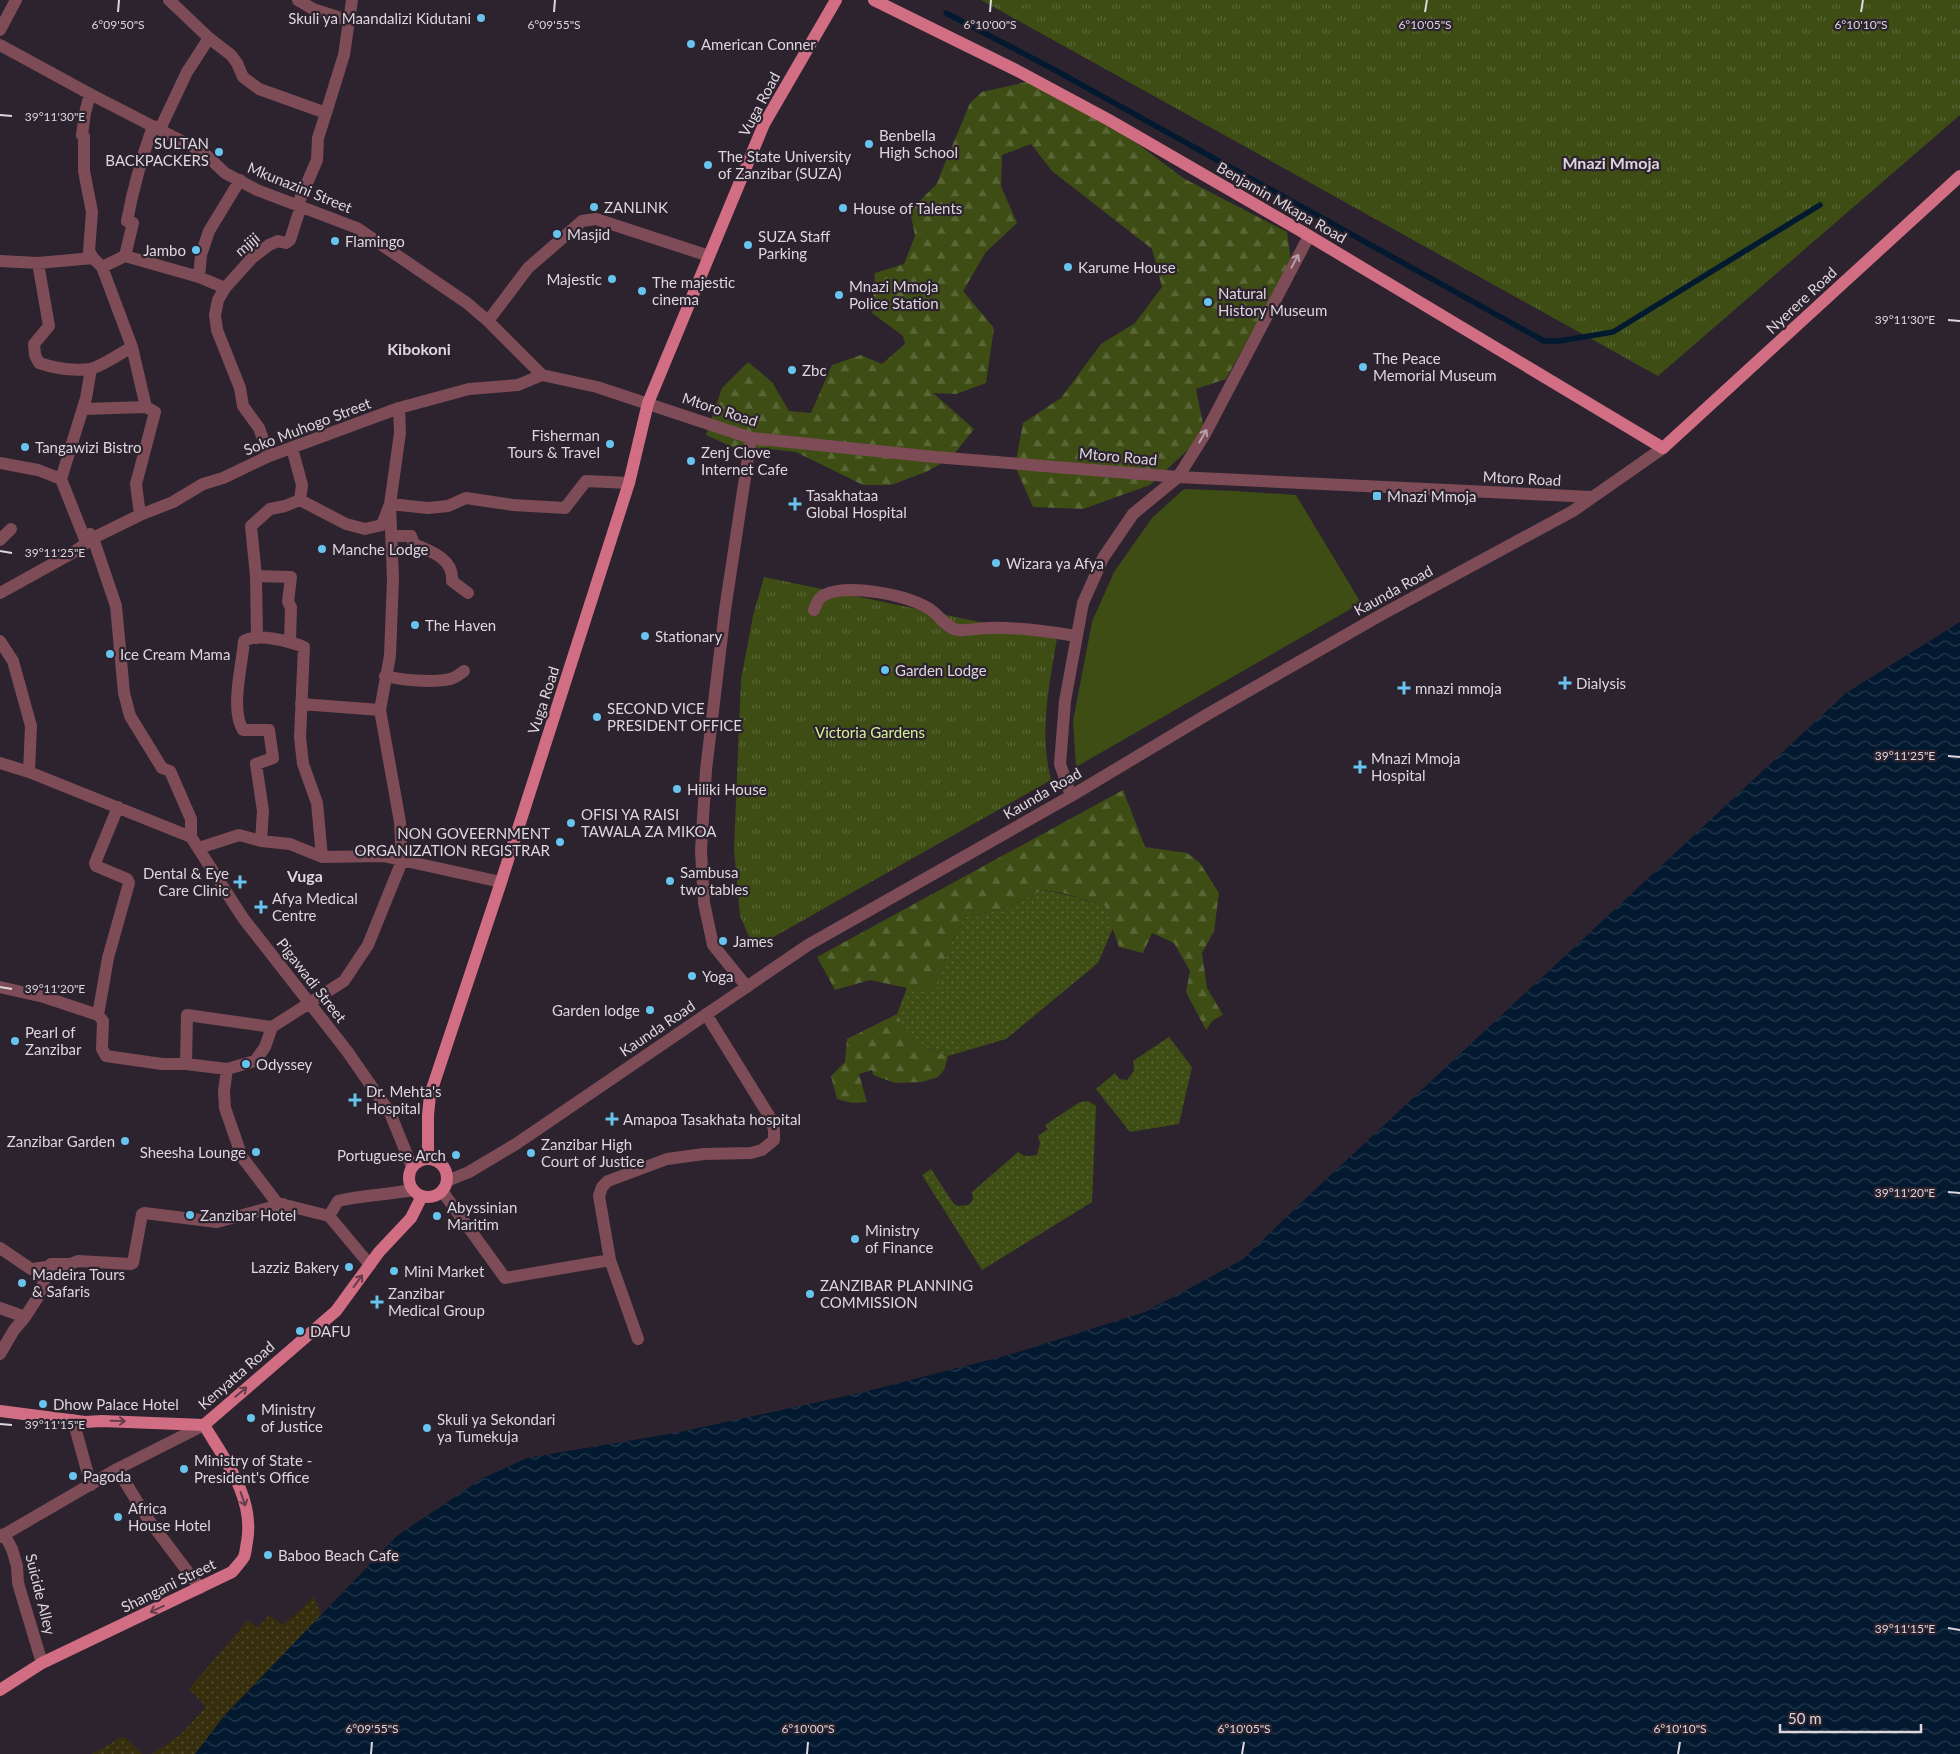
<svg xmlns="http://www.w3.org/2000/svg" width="1960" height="1754" font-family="Lato,sans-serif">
  <defs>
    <pattern id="grass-dots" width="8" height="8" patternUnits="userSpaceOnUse" patternTransform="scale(1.25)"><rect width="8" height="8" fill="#3e4d14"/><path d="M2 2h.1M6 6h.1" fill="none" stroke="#596636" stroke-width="1.8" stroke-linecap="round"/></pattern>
    <pattern id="forest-firs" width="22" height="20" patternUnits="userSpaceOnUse" patternTransform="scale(1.25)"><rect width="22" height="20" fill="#3e4d14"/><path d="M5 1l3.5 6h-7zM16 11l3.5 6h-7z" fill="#596636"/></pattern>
    <pattern id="sand-dots" width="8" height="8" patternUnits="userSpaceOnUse" patternTransform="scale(1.25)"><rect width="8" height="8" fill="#362e0d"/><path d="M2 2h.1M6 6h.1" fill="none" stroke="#534c30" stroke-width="1.8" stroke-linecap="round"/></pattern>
    <pattern id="park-tufts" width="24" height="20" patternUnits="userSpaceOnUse" patternTransform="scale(1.25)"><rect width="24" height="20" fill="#3e4d14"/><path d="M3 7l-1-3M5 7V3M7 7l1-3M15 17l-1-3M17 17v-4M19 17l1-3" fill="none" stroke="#596636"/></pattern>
    <pattern id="water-waves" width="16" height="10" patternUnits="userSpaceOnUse" patternTransform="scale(1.25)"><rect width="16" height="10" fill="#021930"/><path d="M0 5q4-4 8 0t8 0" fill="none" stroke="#263a4e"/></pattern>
  </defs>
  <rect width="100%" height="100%" fill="#2c232e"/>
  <path fill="url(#grass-dots)" d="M1042,890L1068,895L1105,906L1113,928L1098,963L1006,1039L948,1056L920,1045L908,1035L897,1014L907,988H937L947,951L965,917L1006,908Z
    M1169,1037L1192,1067L1179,1124L1130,1132L1096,1089L1115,1073L1119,1079L1127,1080L1134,1071L1133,1061Z
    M1088,1101L1096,1106L1092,1202L982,1270L922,1175L931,1169L953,1203L958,1206L968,1205L973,1200L972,1192L1018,1152L1024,1156L1037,1155L1040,1143L1038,1136L1048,1129L1045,1125L1080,1102Z"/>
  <path fill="url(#forest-firs)" d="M1031,81L1108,124L1142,147L1183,178L1287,232L1291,261L1226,379L1196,389L1205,434L1150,485L1083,509L1033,507L1015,466L1023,423L1061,398L1101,344L1135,323L1162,287L1152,249L1052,171L1031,144L1002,155L1001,186L1017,223L986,252L963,291L994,328L986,383L956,394L933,393L974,429L951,458L926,472L891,485H863L796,452L769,449L739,450L706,435L722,388L748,362L772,382L789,411L811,413L832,365L861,355L882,364L905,344L903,336L872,313L875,273L904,264L915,236L910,210L936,185L970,103L982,92Z
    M1123,790L1145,847L1187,853L1200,863L1219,893L1214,931L1202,953L1207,988L1223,1015L1213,1020L1206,1030L1186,992L1190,971L1174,943L1152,933L1143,953L1119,947L1105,906L1063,893L1042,890L1006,908L965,917L947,951L937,989L907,988L870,980L835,990L817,957Z
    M897,1014C913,1045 917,1044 948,1056L944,1070L938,1077L922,1082L895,1083L873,1075L872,1070L859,1074L867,1102L852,1103L837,1099L831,1076L845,1062L847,1039Z"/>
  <path fill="url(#sand-dots)" d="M314,1597L321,1615L224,1716L196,1754H152L180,1735L206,1707L189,1689L248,1620L257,1628L269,1615L283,1625Z
    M123,1736L142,1754H92Z"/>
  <path fill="url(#park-tufts)" d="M981,0H1960V115L1658,376Z
    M764,577L1057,638C1049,686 1039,732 1051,780L754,948L740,916L734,850L741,679L753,616Z"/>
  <path fill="#3e4d14" d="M1184,489L1235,491L1296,495L1361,603L1076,767L1073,721L1092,622L1114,572L1152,518Z"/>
  <path fill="url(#water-waves)" d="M1960,622V1754H195L224,1716L398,1535L483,1478L527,1458L675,1433L864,1392L1012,1354L1145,1312L1242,1260L1304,1200L1846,693Z"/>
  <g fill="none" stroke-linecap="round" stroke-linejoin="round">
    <path stroke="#021930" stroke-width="5.5" d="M946,13L1053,69L1544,341H1559L1613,332L1820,205"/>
    <path stroke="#7d4c56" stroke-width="12" d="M169,0L209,38L231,55L237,63L243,77L259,89L326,113L344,55L352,0
      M298,0L313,9L350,21
      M0,30L16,0
      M0,45L90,94L203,152L225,173L257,190L357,228L467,303L488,321L542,375
      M90,94L85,113L82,135L84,136V171L92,212L89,251L93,258
      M160,129L187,72L209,38
      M298,204L317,160L318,138L326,113
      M125,256L133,223L127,221C133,189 142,157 153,126
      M0,261L38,263L93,258L102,267L125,256L199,277L225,288
      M38,263L49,326L34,344L35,355L39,363C54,368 74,371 90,369C101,367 121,353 132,347
      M102,267L132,347L146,407L155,412L136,484L140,515
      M199,277L201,255L209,231L240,180
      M488,321L528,268L582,221L596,219L709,256
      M83,409L146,407
      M292,448L302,485L300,500L346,524L365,529L382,525L390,504L428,508L448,506L466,498L513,505L565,508L586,481L629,483
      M269,456L259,428L243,406L240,388L217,330L215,315L218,300L225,288L252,258L269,245L278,241L286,243L290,240L301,206
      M0,463L38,470L61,479L84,537L90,534L93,538
      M61,479L86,398L91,369
      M392,536H411L414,544C431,551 454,559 452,581L468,593
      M93,538L116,606L124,693L130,716L162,768L170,771L191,819V837L243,918L347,1051L390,1113L412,1167
      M0,540L11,529
      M256,576L291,577L288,602L291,607L290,642
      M0,593L74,552L93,538L140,515L173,502L203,484L223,478L269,456L399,408L469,389L518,385L542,375L597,387L751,438L935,457L1178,477L1592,497
      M814,610C816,605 818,598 824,595C848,583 906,595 928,608C938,613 946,629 958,630C968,631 978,628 988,628C1018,627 1047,631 1076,636
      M257,638L256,576L251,526L270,509L285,506L300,500
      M0,641L13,661L31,726L29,772
      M385,676C402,680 433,683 450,679C455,678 460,674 464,671
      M301,704L380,710
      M0,763L29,772L191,837
      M1071,796L1060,764L1065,701L1083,603L1103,558L1133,514L1178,477L1205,434L1309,236
      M261,841L263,811L256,764L273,758L269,730H243C230,709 242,666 244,641C258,633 289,641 304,647L300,737L303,764L317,803L322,857
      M199,848L239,835L261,841L290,844L322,857L383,856L501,882
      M0,987L44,997L98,1015L103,1021L102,1049L106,1056L162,1064H186L227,1069L255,1061L265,1047L272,1027L344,981L368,945L402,861L400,822L380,710L390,656L393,579L390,504L400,433L399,408
      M747,987L713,945L704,903L701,851L706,770L725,610L751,438
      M98,1015L108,958L129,883L127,879L96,866L95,863L118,807
      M186,1064L187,1015L272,1027
      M227,1069L224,1091L225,1108L242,1157L277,1203L329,1216L370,1265
      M447,1181L469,1172L516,1144L808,945L1071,796L1208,714L1379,616L1573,511L1663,448
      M442,1191L505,1278L610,1260L599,1196L602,1187L608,1181L667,1159L704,1154L751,1153L762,1150L774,1140V1130L771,1119L706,1014
      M329,1216L338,1201C362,1195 387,1195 412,1190
      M0,1248L31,1269L47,1267L51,1264H70L78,1261L131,1264L133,1263L142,1214L144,1213L217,1222L283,1204
      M610,1260L638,1339
      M0,1308L25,1317
      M0,1354L14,1330L25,1317L38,1297L51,1264
      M73,1420L91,1485
      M117,1469L148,1519L200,1588
      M4,1534L12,1549L17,1566L18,1583L42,1663
      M0,1537L117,1469L204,1425"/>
    <path stroke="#d26e83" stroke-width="12" d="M874,0L1016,70L1109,120L1301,231L1663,448L1960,176
      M409 1178a19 19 0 1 1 38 0a19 19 0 1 1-38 0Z
      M428,1159V1115L430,1095L501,882L629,483L648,403L764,124L836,0
      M0,1411L85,1422L102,1421L204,1425L336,1311L379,1252L411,1218L422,1196
      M0,1690L42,1663L232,1572C236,1567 241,1562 244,1557C246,1552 246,1546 247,1542C255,1498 225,1460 204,1425"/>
  </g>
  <defs><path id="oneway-shaft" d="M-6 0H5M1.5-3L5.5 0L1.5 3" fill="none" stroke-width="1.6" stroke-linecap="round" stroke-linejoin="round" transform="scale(1.25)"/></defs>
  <g stroke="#b79fa7">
    <use href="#oneway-shaft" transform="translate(1295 261) rotate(-62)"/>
    <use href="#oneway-shaft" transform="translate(1203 436) rotate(-60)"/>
  </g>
  <g stroke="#663d4c">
    <use href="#oneway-shaft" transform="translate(358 1281) rotate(-54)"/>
    <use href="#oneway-shaft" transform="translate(241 1392) rotate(-40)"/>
    <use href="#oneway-shaft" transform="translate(118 1421) rotate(1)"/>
    <use href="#oneway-shaft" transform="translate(243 1499) rotate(71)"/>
    <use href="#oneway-shaft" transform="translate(157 1609) rotate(155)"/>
  </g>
  <path fill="none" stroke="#ddd7dd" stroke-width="2" d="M118,12L119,0M554,12L555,0M990,12L991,0M1425,12L1427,0M1861,12L1863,0M0,115L12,116M1948,320L1960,321M0,551L12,553M1948,756L1960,757M0,987L12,989M1948,1192L1960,1193M0,1424L12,1425M1948,1628L1960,1630M371,1754L372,1742M807,1754L808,1742M1242,1754L1244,1742M1678,1754L1680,1742"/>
  <g fill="#66c4ef" stroke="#2c232e" stroke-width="2">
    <circle cx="481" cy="18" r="5"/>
    <circle cx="691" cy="44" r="5"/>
    <circle cx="869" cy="144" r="5"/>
    <circle cx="219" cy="152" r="5"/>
    <circle cx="708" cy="165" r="5"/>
    <circle cx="594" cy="207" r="5"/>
    <circle cx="843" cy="208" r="5"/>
    <circle cx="557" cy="234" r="5"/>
    <circle cx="335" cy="241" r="5"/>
    <circle cx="748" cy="245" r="5"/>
    <circle cx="196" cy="250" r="5"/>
    <circle cx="1068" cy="267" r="5"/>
    <circle cx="612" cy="279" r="5"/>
    <circle cx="642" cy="291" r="5"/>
    <circle cx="839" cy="295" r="5"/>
    <circle cx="1208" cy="302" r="5"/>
    <circle cx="1363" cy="367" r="5"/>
    <circle cx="792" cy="370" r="5"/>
    <circle cx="610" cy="444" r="5"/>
    <circle cx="25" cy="447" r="5"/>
    <circle cx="691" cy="461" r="5"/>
    <rect x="1372" y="491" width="10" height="10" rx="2.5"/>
    <path d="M792.5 496.5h5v5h5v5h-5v5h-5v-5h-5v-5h5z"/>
    <circle cx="322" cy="549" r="5"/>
    <circle cx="996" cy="563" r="5"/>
    <circle cx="415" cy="625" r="5"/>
    <circle cx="645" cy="636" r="5"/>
    <circle cx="110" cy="654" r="5"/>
    <circle cx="885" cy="670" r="5"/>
    <path d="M1562.5 675.5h5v5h5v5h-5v5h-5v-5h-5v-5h5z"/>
    <path d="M1401.5 680.5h5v5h5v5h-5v5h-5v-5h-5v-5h5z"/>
    <circle cx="597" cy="717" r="5"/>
    <path d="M1357.5 759.5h5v5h5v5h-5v5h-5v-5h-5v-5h5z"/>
    <circle cx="677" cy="789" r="5"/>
    <circle cx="571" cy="823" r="5"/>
    <circle cx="560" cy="842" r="5"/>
    <circle cx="670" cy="881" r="5"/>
    <path d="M237.5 874.5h5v5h5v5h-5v5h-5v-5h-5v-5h5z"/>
    <path d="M258.5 899.5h5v5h5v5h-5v5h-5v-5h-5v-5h5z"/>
    <circle cx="723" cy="941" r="5"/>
    <circle cx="692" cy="976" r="5"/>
    <circle cx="650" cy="1010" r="5"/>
    <circle cx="15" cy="1041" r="5"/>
    <circle cx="246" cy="1064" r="5"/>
    <path d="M352.5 1092.5h5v5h5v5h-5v5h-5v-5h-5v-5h5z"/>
    <path d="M609.5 1111.5h5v5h5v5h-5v5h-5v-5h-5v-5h5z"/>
    <circle cx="125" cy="1141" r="5"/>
    <circle cx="256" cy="1152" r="5"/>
    <circle cx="531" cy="1153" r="5"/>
    <circle cx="456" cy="1155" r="5"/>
    <circle cx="190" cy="1215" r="5"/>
    <circle cx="437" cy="1216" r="5"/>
    <circle cx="855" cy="1239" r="5"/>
    <circle cx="349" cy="1267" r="5"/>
    <circle cx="394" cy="1271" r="5"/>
    <circle cx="22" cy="1283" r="5"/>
    <circle cx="810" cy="1294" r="5"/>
    <path d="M374.5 1294.5h5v5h5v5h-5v5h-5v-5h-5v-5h5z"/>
    <circle cx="300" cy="1331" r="5"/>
    <circle cx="43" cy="1404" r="5"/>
    <circle cx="251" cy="1418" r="5"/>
    <circle cx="427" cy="1428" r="5"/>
    <circle cx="184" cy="1469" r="5"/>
    <circle cx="73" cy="1476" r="5"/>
    <circle cx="118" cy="1517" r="5"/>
    <circle cx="268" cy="1555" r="5"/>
  </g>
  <g text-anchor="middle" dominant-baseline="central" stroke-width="4.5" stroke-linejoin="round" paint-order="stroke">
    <g font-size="15" fill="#ddd7dd" stroke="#2c232e" text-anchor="start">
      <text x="471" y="18" text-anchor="end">Skuli ya Maandalizi Kidutani</text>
      <text x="701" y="44">American Conner</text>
      <text x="879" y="135">Benbella<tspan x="879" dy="17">High School</tspan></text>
      <text x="209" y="143" text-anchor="end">SULTAN<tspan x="209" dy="17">BACKPACKERS</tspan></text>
      <text x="718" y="156">The State University<tspan x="718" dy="17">of Zanzibar (SUZA)</tspan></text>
      <text x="604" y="207">ZANLINK</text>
      <text x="853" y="208">House of Talents</text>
      <text x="567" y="234">Masjid</text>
      <text x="758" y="236">SUZA Staff<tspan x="758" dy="17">Parking</tspan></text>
      <text x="345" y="241">Flamingo</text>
      <text x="186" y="250" text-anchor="end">Jambo</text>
      <text x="1078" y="267">Karume House</text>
      <text x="602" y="279" text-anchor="end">Majestic</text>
      <text x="652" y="282">The majestic<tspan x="652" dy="17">cinema</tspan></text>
      <text x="849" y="286">Mnazi Mmoja<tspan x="849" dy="17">Police Station</tspan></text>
      <text x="1218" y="293">Natural<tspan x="1218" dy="17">History Museum</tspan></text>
      <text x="1373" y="358">The Peace<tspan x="1373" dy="17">Memorial Museum</tspan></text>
      <text x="802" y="370">Zbc</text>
      <text x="600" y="435" text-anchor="end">Fisherman<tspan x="600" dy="17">Tours &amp; Travel</tspan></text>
      <text x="35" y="447">Tangawizi Bistro</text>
      <text x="701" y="452">Zenj Clove<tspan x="701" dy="17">Internet Cafe</tspan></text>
      <text x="806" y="495">Tasakhataa<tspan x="806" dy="17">Global Hospital</tspan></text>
      <text x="1387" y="496">Mnazi Mmoja</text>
      <text x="332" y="549">Manche Lodge</text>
      <text x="1006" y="563">Wizara ya Afya</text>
      <text x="425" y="625">The Haven</text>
      <text x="655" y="636">Stationary</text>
      <text x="120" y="654">Ice Cream Mama</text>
      <text x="895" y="670">Garden Lodge</text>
      <text x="1576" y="683">Dialysis</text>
      <text x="1415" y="688">mnazi mmoja</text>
      <text x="607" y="708">SECOND VICE<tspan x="607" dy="17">PRESIDENT OFFICE</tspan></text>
      <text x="1371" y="758">Mnazi Mmoja<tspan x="1371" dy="17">Hospital</tspan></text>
      <text x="687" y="789">Hiliki House</text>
      <text x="581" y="814">OFISI YA RAISI<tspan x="581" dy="17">TAWALA ZA MIKOA</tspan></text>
      <text x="550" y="833" text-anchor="end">NON GOVEERNMENT<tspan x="550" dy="17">ORGANIZATION REGISTRAR</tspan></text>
      <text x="680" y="872">Sambusa<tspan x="680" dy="17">two tables</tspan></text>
      <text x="229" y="873" text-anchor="end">Dental &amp; Eye<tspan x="229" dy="17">Care Clinic</tspan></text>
      <text x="272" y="898">Afya Medical<tspan x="272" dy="17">Centre</tspan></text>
      <text x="733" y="941">James</text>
      <text x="702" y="976">Yoga</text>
      <text x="640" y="1010" text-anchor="end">Garden lodge</text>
      <text x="25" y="1032">Pearl of<tspan x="25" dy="17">Zanzibar</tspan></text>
      <text x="256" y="1064">Odyssey</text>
      <text x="366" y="1091">Dr. Mehta's<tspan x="366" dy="17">Hospital</tspan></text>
      <text x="623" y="1119">Amapoa Tasakhata hospital</text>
      <text x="115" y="1141" text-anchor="end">Zanzibar Garden</text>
      <text x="541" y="1144">Zanzibar High<tspan x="541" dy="17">Court of Justice</tspan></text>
      <text x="246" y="1152" text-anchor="end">Sheesha Lounge</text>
      <text x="446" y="1155" text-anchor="end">Portuguese Arch</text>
      <text x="447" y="1207">Abyssinian<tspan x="447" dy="17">Maritim</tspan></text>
      <text x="200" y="1215">Zanzibar Hotel</text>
      <text x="865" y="1230">Ministry<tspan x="865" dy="17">of Finance</tspan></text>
      <text x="339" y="1267" text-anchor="end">Lazziz Bakery</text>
      <text x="404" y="1271">Mini Market</text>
      <text x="32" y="1274">Madeira Tours<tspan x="32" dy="17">&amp; Safaris</tspan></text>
      <text x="820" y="1285">ZANZIBAR PLANNING<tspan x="820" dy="17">COMMISSION</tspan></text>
      <text x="388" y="1293">Zanzibar<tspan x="388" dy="17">Medical Group</tspan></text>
      <text x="310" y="1331">DAFU</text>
      <text x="53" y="1404">Dhow Palace Hotel</text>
      <text x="261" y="1409">Ministry<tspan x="261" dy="17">of Justice</tspan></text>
      <text x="437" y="1419">Skuli ya Sekondari<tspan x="437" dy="17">ya Tumekuja</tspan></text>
      <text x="194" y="1460">Ministry of State -<tspan x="194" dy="17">President's Office</tspan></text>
      <text x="83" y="1476">Pagoda</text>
      <text x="128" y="1508">Africa<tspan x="128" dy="17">House Hotel</tspan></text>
      <text x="278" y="1555">Baboo Beach Cafe</text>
    </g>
    <g font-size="15" fill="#ddd7dd" stroke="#2c232e">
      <text transform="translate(759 104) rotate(-62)">Vuga Road</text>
      <text transform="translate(300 187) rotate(22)">Mkunazini Street</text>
      <text transform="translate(1282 202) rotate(30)">Benjamin Mkapa Road</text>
      <text transform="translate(247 244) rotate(-40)">mjiji</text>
      <text transform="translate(1801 300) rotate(-43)">Nyerere Road</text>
      <text transform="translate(720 409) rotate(18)">Mtoro Road</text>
      <text transform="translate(307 426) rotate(-21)">Soko Muhogo Street</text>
      <text transform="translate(1118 456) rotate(5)">Mtoro Road</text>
      <text transform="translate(1522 478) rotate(3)">Mtoro Road</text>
      <text transform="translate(1393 590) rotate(-29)">Kaunda Road</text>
      <text transform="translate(543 700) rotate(-72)">Vuga Road</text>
      <text transform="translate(1042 793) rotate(-30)">Kaunda Road</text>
      <text transform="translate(312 980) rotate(52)">Pigawadi Street</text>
      <text transform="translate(657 1028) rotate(-34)">Kaunda Road</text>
      <text transform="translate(236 1375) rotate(-41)">Kenyatta Road</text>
      <text transform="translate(168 1585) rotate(-26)">Shangani Street</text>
      <text transform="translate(41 1594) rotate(76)">Suicide Alley</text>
    </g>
    <g font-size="15" fill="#d4f196" stroke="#2c232e">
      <text x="870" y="732">Victoria Gardens</text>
    </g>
    <g font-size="16" font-weight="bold" fill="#ddd7dd" stroke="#2c232e">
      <text x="1611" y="162">Mnazi Mmoja</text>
      <text x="419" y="348">Kibokoni</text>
      <text x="305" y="875">Vuga</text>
    </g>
  </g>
  <g font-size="12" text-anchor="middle" fill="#ddd7dd" stroke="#2c232e" stroke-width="4.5" stroke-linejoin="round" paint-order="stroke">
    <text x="118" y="29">6°09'50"S</text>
    <text x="554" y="29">6°09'55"S</text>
    <text x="990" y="29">6°10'00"S</text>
    <text x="1425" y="29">6°10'05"S</text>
    <text x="1861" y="29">6°10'10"S</text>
    <text x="55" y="121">39°11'30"E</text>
    <text x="1905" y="324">39°11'30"E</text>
    <text x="55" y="557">39°11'25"E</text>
    <text x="1905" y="760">39°11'25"E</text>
    <text x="55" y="993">39°11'20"E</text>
    <text x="1905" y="1197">39°11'20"E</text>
    <text x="55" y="1429">39°11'15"E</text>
    <text x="1905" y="1633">39°11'15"E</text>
    <text x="372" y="1733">6°09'55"S</text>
    <text x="808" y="1733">6°10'00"S</text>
    <text x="1244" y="1733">6°10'05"S</text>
    <text x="1680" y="1733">6°10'10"S</text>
  </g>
  <path d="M1780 1724v8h141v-8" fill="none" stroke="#ddd7dd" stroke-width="2.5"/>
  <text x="1788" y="1724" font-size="15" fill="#ddd7dd" stroke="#2c232e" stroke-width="4" paint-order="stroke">50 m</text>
</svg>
